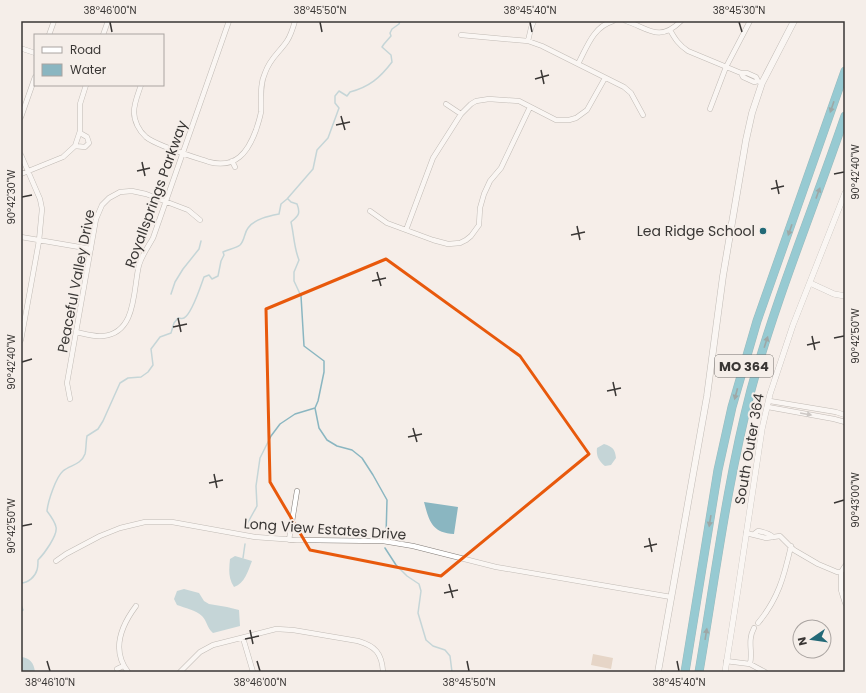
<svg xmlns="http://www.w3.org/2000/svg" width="866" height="693" font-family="Poppins,sans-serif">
  <rect width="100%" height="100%" fill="#f5eee9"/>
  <path fill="#d3b79d" d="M593,654L613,658L611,669L591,665Z"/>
  <path fill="#8ab6c1" d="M604,444C613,447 615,449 616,458L611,465L605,466C599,461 596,456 597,448Z
    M424,502L458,507L454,534C432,533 429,521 424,502Z
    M235,556L252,561C248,571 245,583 234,587C228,578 229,569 230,559Z
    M184,589L199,593L204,601L209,604L227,607L239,610L240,626L213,633C207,628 207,621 202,616C196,610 185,608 177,605L174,599L177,591Z
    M21,657C30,658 34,663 35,672H21Z"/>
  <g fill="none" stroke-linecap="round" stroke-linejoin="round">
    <path stroke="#8ab6c1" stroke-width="1.5" d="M288,199L291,202L297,204C301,214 298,216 291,222C294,235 294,248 299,260L294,272V281L301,296L304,346L324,361V372L318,401L315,408L319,428L327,440L337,446L352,450L362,458L373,475L387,500L386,536
      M171,294L175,282L183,269L199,249L201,241
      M247,524L257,506L256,486L260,458L271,436L280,424L295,414L315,408
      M385,548L396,565L407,576L419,584L421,591L418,613L426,640L433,646L445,650L450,656L452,672
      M243,558L245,544
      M21,583C28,583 35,577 37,570C38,567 38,563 38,560C44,554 58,535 56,527C55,522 50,515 47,511C48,501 56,477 63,471C70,465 81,465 85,454C86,451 86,441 87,436L98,429L103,421L120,383L128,378L141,377L148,372L153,365L151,349L160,337L171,333L174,323L178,318C180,318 182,319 184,318C192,314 201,285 204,277L209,275L212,279L218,276L221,261L224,255L223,252C228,249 235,249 240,245C245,240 244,233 248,228C254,219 269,216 279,214L281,204L287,199L313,169L317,150L328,138L339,108L335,103V96L339,91L347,96L350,92C369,87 380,78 392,62L391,55L382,47L384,44L391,36L390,33L392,29L399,24L400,21
      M21,605L23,610L21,611"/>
    <defs>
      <path id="minor" d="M626,21C648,28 659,43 681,21
        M670,30C675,39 679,45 688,51L741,73H747L756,77L758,81L762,83
        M49,35L54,21
        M103,35L108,21
        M461,35L528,41L542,46L624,87L631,93L643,115
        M528,41L531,28L534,21
        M23,49L35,53
        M578,64C587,47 593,27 613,21
        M741,73L743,77L754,82L758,81
        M141,85C138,94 134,103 134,112C134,121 139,131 146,137C157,146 194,157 209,162C236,169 248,152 256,130C258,124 260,118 261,112C262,99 259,86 265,73C270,58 279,53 287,41C291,35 293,28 295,21
        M446,104L461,114
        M710,109L726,67L750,21
        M21,117L35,77
        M75,146L85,147L89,143L87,137L80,133
        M21,155L40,199L42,209L39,241L21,340
        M232,161L235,167
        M21,174L63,157L75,146L80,131V104L86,85
        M370,211L387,223L433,240L448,244L460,243L466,240L471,236L479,225L480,208L484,194L490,181L501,168L530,107
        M406,230L433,158L461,114L471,104L476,101L489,99L519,101L556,120H569L576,118L587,110L605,78
        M21,237L91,249
        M76,332C85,334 94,337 103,336C137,333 133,289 139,265C142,255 148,247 153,238L229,21
        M70,399L67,383L96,219L102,205L109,198L120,192L132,191L146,194L188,210L200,220
        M770,401L836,412L845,415
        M768,407L834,419L845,422
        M746,533L766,538L780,536L794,550L818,564L837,572H841L845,566
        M754,534L758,531C764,532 769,533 773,537
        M289,540L297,491
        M56,561L66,554L100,536L120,528L145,522H172L255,537L297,540L383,541L413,546L496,567L671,597
        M841,572V590L845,603
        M758,623C778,599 784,577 791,546
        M243,638L253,672
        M726,661L750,664L765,672
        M750,664C753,651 747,641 754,628
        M117,669L123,666
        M128,672C111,650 121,626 136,606
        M180,672L200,652L213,645L276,629L293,630L358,641C375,646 382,653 383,672"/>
      <path id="tertiary" d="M810,283L834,294L845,296
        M725,672L738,589L762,429L770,394L793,325L845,193"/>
      <path id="secondary" d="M658,672L707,396L723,276L746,140L752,113L762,83L794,21"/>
      <path id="motorway" d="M685,672L718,470L732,407L757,321L845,71
        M699,672C715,578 727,482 751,390C776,298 814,207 845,116"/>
    </defs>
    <use href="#minor" stroke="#817b76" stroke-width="5.5"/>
    <use href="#tertiary" stroke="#817b76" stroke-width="6"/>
    <use href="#secondary" stroke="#817b76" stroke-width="7"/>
    <use href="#motorway" stroke="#2b7a88" stroke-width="9"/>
    <use href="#minor" stroke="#fff" stroke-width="4.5"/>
    <use href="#tertiary" stroke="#fff" stroke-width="5.5"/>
    <use href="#secondary" stroke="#fff" stroke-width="6"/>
    <use href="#motorway" stroke="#249eb5" stroke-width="8"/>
  </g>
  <defs><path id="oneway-solid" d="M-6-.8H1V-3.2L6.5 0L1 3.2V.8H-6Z"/></defs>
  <g fill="#345054">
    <use href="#oneway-solid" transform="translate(832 107) rotate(109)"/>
    <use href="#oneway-solid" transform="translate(818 193) rotate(-70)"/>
    <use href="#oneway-solid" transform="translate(790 230) rotate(109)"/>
    <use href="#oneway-solid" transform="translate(766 342) rotate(-72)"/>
    <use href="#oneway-solid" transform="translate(736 394) rotate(105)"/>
    <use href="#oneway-solid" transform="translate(710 521) rotate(99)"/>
    <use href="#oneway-solid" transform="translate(706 634) rotate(-81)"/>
  </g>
  <use fill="#9c9a9a" href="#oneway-solid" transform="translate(806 414) rotate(10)"/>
  <path d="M0 0H866V693H0ZM386,259L520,356L589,454L441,576L310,550L270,482L266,309Z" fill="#f5eee9" fill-opacity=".55" fill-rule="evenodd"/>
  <path fill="none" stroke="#e8590c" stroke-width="3" stroke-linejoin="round" d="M386,259L520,356L589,454L441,576L310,550L270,482L266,309Z"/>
  <path fill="none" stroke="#393634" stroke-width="1.5" d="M110,22L112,32M320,22L322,32M530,22L532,32M739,22L742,32M541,70L544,84M535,79L549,75M341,116L345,130M336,125L350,122M142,162L145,176M137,171L150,168M834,174L844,172M776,180L779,194M771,189L784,186M22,197L32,195M577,226L580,240M571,235L585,232M377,272L381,286M372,281L386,278M178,318L181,332M173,327L187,324M812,336L815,350M834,338L844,336M807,345L820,342M22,362L32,359M613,382L616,396M607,391L621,388M413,428L417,442M408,437L422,434M214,474L217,488M209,483L223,480M834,503L844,500M22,526L32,524M649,538L652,552M644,547L657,544M449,584L453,598M444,593L458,590M250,630L253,644M245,639L259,636M47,661L50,671M257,661L260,671M467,661L469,671M677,661L679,671"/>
  <circle fill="#226977" stroke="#f5eee9" stroke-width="1.5" cx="763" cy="231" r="4"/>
  <g text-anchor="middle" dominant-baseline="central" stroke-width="4" stroke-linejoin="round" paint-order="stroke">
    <rect fill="#f5eee9" stroke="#716d6a" stroke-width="1" x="715" y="355" width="58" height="22" rx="3"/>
    <g font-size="13" font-weight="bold" fill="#393634">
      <text x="744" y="366">MO 364</text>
    </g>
    <g font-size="14" fill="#393634" stroke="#f5eee9">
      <text transform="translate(156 194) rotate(-70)">Royallsprings Parkway</text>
      <text transform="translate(76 281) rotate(-79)">Peaceful Valley Drive</text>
      <text transform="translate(749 449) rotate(-80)">South Outer 364</text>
      <text transform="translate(325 529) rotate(4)">Long View Estates Drive</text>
    </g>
    <g font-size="14" fill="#393634" stroke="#f5eee9" text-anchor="end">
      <text x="755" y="231">Lea Ridge School</text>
    </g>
  </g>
  <rect width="866" height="693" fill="none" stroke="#f5eee9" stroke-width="44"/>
  <rect x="34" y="34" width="130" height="52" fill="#f5eee9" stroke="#aaa4a1"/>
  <rect x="42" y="47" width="20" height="6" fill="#ffffff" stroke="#aaa4a1"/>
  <text x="70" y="54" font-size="12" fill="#393634">Road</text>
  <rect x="42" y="64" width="20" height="12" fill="#8ab6c1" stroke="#aaa4a1"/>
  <text x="70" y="74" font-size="12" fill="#393634">Water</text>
  <g transform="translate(812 639) rotate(257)"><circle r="19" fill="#f5eee9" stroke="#aaa4a1"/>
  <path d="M0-3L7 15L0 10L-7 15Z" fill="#226977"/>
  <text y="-6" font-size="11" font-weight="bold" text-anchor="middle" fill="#393634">N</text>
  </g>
  <rect x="22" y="22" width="822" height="649" fill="none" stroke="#393634" stroke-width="1.5"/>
  <g font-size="10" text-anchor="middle" fill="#393634">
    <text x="110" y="14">38°46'00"N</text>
    <text x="320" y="14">38°45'50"N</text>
    <text x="530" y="14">38°45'40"N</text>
    <text x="739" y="14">38°45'30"N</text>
    <text transform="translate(855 172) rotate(-90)" y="4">90°42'40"W</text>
    <text transform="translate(11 197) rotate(-90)" y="4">90°42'30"W</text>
    <text transform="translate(855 336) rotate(-90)" y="4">90°42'50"W</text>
    <text transform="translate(11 362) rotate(-90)" y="4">90°42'40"W</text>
    <text transform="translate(855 500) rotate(-90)" y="4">90°43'00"W</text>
    <text transform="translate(11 526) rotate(-90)" y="4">90°42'50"W</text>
    <text x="50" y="686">38°46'10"N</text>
    <text x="260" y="686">38°46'00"N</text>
    <text x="469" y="686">38°45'50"N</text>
    <text x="679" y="686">38°45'40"N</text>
  </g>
</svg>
